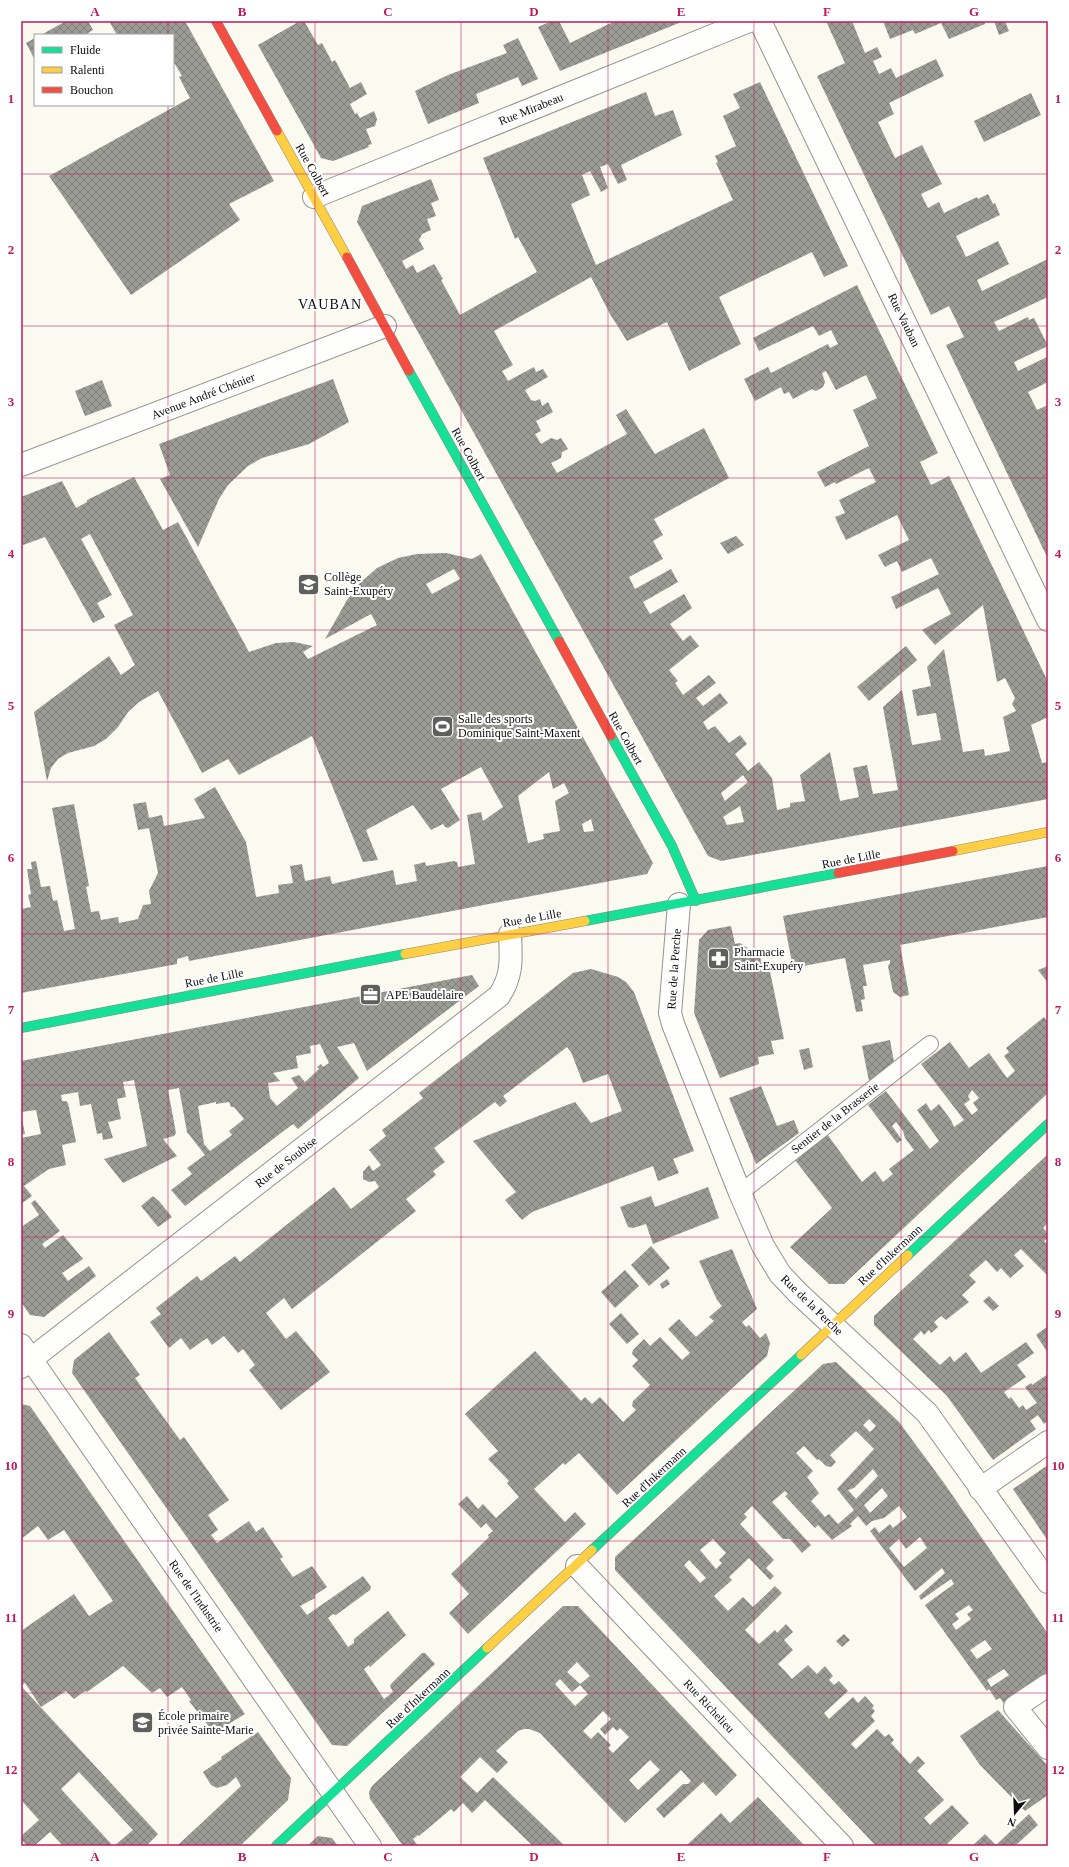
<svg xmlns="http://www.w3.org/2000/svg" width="1069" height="1867" font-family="'Times New Roman',serif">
  <defs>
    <pattern id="building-cross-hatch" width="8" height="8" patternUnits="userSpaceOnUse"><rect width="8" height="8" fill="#9c9c96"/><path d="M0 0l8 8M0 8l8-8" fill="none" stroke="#7e7e79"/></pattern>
  </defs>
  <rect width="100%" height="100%" fill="#fafaf0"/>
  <path fill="url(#building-cross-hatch)" fill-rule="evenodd" d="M66,21H88L93,30L85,35H41Z
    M109,21H185L274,181L229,204L240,220L131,295L49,176L190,98L179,77L182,76L175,64H173V35H117Z
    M300,21H304L318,45L322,43L332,62L335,60L350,88L361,82L367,94L350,104L355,114L357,113L360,118L374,111L377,119L375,126L366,129L372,144L368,145L369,147L333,161L321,158L258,45Z
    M552,21H559L570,43L615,21H684L560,71L538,27Z
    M826,21H852L865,53L877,47L882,57L873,61L879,74L891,68L896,78L936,59L944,76L889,103L894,114L878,122L895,158L922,145L942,184L921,194L928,208L939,202L944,213L977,197L978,199L988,194L993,204L995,203L1000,215L956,236L966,257L998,241L1009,264L977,280L982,291L1048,259V297L994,322L999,331L1028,317L1029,320L1034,318L1048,346L1014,362L1018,371L1047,357L1048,360V382L1028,392L1037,410L1048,405V559L946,345L964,337L949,306L931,315L817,76L845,63Z
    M883,21H984L985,24L949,39L941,23L915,34L913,30L890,39Z
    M994,21H1005L1009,31L999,35Z
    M35,38V60L26,43Z
    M518,38L538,79L522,86L518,77L476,94L479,103L428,124L415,91L448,75L507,53L503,45Z
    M760,82L848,266L824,277L812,252L719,297L741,344L689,371L667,322L627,341L610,314L591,277L494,331L513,365L502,371L508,381L534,367L536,372L543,369L548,377L525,390L531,400L535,401L540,399L542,406L548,402L553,412L536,421L541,431L535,434L541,444L551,438L557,440L561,438L568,449L562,452L561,458L551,463L557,473L627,434L616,415L626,409L655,454L704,428L729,478L654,519L663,535L653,541L663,559L629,577L635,589L671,569L678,582L643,602L650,614L684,594L692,608L670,624L683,641L690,635L699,646L669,670L678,681L675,683L683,695L709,675L716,683L696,698L703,706L720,693L728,703L703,722L708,730L715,726L729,743L740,735L747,744L735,754L748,771L759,762L772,778L777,810L790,807V803L805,801L800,775L830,752L840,801L859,797L853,768L867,765L873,794L898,790L883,707L902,690L912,745L941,740L936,713L917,716L912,690L931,686L927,667L944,649L963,752L984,749L985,756L1010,751L1003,717L1016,711L1012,704L1015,698L1005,678L997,682L983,605L935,645L922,630L951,614L938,588L896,609L891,597L939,574L931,558L902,572L897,561L885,567L878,555L909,540L897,515L846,540L840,528L835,517L845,513L839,500L876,482L869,468L836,484L835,482L825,487L817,472L869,446L853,410L877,398L866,375L836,390L826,371L822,373L825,382L823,387L816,391L812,389L793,399L789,392L784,394L781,387L755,401L744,379L768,367L771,373L828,344L830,348L838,344L831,330L819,336L813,326L759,351L753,338L857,285L938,453L920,462L931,485L949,476L1048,682V717L1031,725L1042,763L1048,762V799L721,861L708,856L357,222L362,206L431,179L439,200L431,203L436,216L427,219L431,230L422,234L419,240L424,249L402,261L406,269L413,265L417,273L434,264L443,279L441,280L460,315L537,272L518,237L515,239L483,158L646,92L655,116L673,110L682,135L621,165L627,180L618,184L608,164L600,167L608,188L601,192L590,171L582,175L590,195L571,204L596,265L733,200L716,163L718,162L715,156L736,146L723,116L740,108L733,94ZM743,775L748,782L725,801L721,793ZM740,806L744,822L727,825L723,817Z
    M1031,93L1041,115L984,142L974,121Z
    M333,379L349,422L309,444L262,458L248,466L228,485L219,499L198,547L160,479L170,475L159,444Z
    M102,380L112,406L85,416L75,391Z
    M134,477L163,530L178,522L249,652L276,643L294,642L313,646L303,652L308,659L377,625L371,614L325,639L347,600L360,583L377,568L398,558L417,554L446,553L472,559L481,554L653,863L647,874L189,961L188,956L177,959V964L21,993V909L31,907L28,895L31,894L27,869H32L31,862L36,861L41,887L50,886L53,901L57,900L64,931L75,929L52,808L74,804L89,886L86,887L91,912L99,911L101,920L118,917L119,923L138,919L143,905L151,904L149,891L158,873L149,828L138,830L133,804L146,802L149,818L162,815L164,826L205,818L194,799L215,787L246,842L256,897L279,893L278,885L293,883L290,866L302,864L305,881L330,876L332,884L393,870L396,885L417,881L414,865L425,862L426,866L454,861L457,862L458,867L475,864L467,815L481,812L483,821L503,807L481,767L441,789L460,820L448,828L445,827L443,824L431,830L413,805L366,830L378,860L363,862L312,736L239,775L228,759L202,773L158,691L139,702L128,712L118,727L106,739L94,746L68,753L58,759L51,768L47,781L34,712L109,656L121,675L135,665L114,625L133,615L90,534L81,539L112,595L97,603L105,617L93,623L45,537L23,545L21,539V497L62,481L76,508L87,502V500ZM454,569L460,579L432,594L426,584ZM549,772L553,789L564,783L569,793L555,801L560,831L543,834L544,839L528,843L518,796ZM591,819L594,831L584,832L582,824Z
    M736,536L744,545L728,554L720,543Z
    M906,646L917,660L869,701L857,687Z
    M1048,866V917L900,945L909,995L900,997L893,992L888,966L890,963V960L863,965L867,986H863L865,999L861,1000L863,1011L856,1012L845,958L793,968L783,916Z
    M731,926L735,944L740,943L760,956L761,963L768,962L784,1039L771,1041L774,1054L758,1057L759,1064L720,1078L694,1013L699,940L708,930Z
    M1048,966V983L1038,970Z
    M591,969L618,977L626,982L634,992L694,1151L673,1159L679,1173L658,1181L653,1166L532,1212L522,1220L505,1200L516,1192L473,1141L575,1102L591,1123L622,1111L608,1074L583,1083L571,1052L567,1047L503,1096L507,1101L500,1107L495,1102L434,1148L445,1162L433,1171L436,1175L406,1199L416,1211L292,1309L284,1298L266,1313L286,1339L296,1331L330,1372L281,1410L249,1370L255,1365L243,1349L238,1353L224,1336L212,1345L207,1338L190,1350L181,1338L169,1348L150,1322L161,1314L156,1308L197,1276L201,1281L235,1256L240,1262L334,1187L351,1209L379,1187L375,1181L369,1182L363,1179V1172L369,1165L373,1171L381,1165L369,1150L386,1136L382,1130L423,1098L419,1093L573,973Z
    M472,975L479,986L367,1071L354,1043L337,1047L359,1078L298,1129L293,1124L185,1206L171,1190L192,1174L187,1168L205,1155L187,1132L179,1088L168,1090L176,1133L174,1136L163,1139L177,1156L123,1183L104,1159L147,1146L134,1080L123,1082L126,1097L117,1099L121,1119L108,1122L113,1138L103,1140L102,1133L97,1134L91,1104L80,1106L78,1092L61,1095L62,1101H66L68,1103L76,1142L62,1145L66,1165L49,1169L24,1186L32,1196L21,1204V1138L41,1134L36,1110L21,1112V1061ZM320,1044L329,1063L323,1067L321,1064L317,1067L319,1069L305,1082L299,1075L291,1078L298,1088L277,1106L270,1098L268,1083L280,1081L273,1073L298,1068L296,1056L311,1053L310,1046ZM216,1102V1104L229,1102L231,1107H234L244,1119L229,1131L232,1135L210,1151L204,1144L198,1106Z
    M1044,1017L1048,1022V1093L844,1284H829L790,1247L832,1208L795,1160L827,1134L862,1182L875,1171L883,1182L893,1174L889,1169L914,1150L905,1138L903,1131L896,1122L892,1126L902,1140L897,1143L868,1105L886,1091L930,1149L939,1141L917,1110L926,1103L931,1111L939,1104L951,1120L954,1127L964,1120L921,1064L950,1042L969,1068L989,1053L1007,1078L1015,1071L1004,1056L1009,1052L1006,1048ZM972,1090L979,1098L973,1103L978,1110L972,1115L964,1104L970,1100L968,1096Z
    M890,1040L894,1062L869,1081L862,1046Z
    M809,1048L813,1067L804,1070L799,1050Z
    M761,1086L777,1126L794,1120L799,1133L756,1164L729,1098Z
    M21,1114L25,1134H21Z
    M1048,1154V1223L1043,1228L1048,1233V1238L1044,1241L1048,1245V1276L1021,1249L1014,1255L1024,1266L1010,1278L1001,1268L997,1272L986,1260L969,1275L976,1282L962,1295L969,1302L946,1320L941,1316L934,1322L938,1327L931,1333L929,1330L924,1335L921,1331L913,1339L940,1365L950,1356L954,1362L966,1352L981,1373L1026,1342L1034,1353L1017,1365L1026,1377L1004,1392L1009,1399L1011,1397L1019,1408L1023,1405L1026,1410L1037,1403L1025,1387L1031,1383L1032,1385L1048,1374V1421L1044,1424L1038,1415L1030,1421L1036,1429L993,1460L947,1396L874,1325V1316Z
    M708,1187L719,1218L653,1244L646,1224L633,1228L628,1227L620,1207L651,1196L655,1207Z
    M153,1196L159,1201L172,1217L158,1227L141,1206Z
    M35,1200L60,1231L42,1244L45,1248L63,1235L83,1259L62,1273L68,1281L89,1266L96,1276L44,1317L30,1315L21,1302V1227L39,1215L31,1203Z
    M651,1246L670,1268L649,1286L631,1265Z
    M732,1249L757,1309L742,1322L746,1327L749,1325L760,1338L766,1333L770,1343L767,1356L617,1495L579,1453L565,1465L563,1463L534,1489L565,1522L575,1512L586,1524L468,1634L449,1613L469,1594L451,1574L489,1537L488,1535L493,1531L486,1523L481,1528L458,1504L467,1496L478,1509L483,1504L496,1518L519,1497L507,1483L509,1481L488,1459L498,1451L465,1414L535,1351L581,1401L585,1397L592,1404L600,1397L623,1422L636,1410L632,1406L633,1401L650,1385L632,1366L638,1360L632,1354L633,1350L644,1339L650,1346L660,1337L682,1360L690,1353L668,1329L679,1319L696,1337L714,1321L709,1317L722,1306L717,1300L699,1261Z
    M625,1270L639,1286L615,1308L601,1292Z
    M667,1279L670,1284L662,1289L660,1284Z
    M989,1296L999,1306L993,1311L983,1301Z
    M621,1313L639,1334L627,1344L609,1324Z
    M1048,1326V1353L1036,1335Z
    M109,1332L140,1375L135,1378L180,1440L184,1437L229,1500L208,1515L218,1530L211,1535L217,1543L249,1521L256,1532L263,1527L283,1557L280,1559L293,1577L312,1566L327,1587L315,1595V1598L300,1606L307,1615L363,1576L371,1587L370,1590L336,1615L333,1614L328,1618L348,1647L354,1643V1639L388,1611L406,1635L370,1667L369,1665L364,1669L384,1699L393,1692L390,1686L391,1684L422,1653H425L435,1664L347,1746L332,1745L72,1373L74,1360Z
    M836,1362L899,1422L944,1483L1048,1634V1676L1005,1705L1000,1698L996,1700L989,1689L987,1691L925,1605L954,1584L951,1579L921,1600L919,1596L945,1573L942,1568L915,1591L870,1531L875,1527L879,1533L890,1524L893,1528L907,1517L899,1506L884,1518L872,1521L866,1526L858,1516L850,1524L852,1526L832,1540L818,1525L815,1528L785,1496L788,1494L785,1491L772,1502L811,1545L802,1553L790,1539H783L752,1506L744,1514L747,1517L740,1524L774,1560L766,1568L774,1576L770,1580L749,1558L729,1577L732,1580L714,1596L728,1611L743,1597L753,1607L775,1586L782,1593L745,1630L759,1644L775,1630L777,1633L786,1624L793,1632L784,1640L793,1650L778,1664L785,1671L792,1679L808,1665L817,1674L825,1666L833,1676L829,1680L834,1685L839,1681L848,1691L824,1713L829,1719L853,1697L858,1703L865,1696L874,1706L872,1708L875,1711L871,1716L875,1721L851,1744L856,1749L877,1729L885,1737L889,1734L894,1740L891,1743L910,1764L918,1756L925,1763L917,1771L944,1800L924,1818L930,1825L952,1805L969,1823L947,1844L950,1846H876L615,1570V1557L823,1364ZM869,1419L876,1426L870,1432L863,1425ZM856,1431L874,1449L837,1489L854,1510L838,1524L829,1514L825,1517L811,1501L819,1493L807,1477L813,1471L796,1453L804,1446L817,1460L819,1459L826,1466L831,1467L836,1462L830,1455ZM873,1469L878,1476L856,1499L848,1490L854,1488ZM882,1488L888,1496L870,1513L864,1505ZM920,1537L927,1548L904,1567L889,1548L899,1539L906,1549ZM713,1539L726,1553L719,1560L722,1563L716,1569L700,1550ZM689,1560L706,1578L700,1583L684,1565ZM969,1605L973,1610L967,1614L971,1619L956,1630L952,1624L959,1619L955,1614ZM985,1640L992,1649L977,1659L970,1650ZM1004,1669L1009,1675L991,1687L987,1680Z
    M21,1404L30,1406L245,1714L214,1733L189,1701L191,1700L182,1687L167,1697L160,1688L152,1693L123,1666L87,1692L85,1691L74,1699L66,1691L41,1707L25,1683L21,1686L158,1834L147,1845L148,1846H114L133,1830L79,1772L61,1789L113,1846H63L50,1832L34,1846H27L21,1839V1836L39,1820L21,1800V1631L74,1594L89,1616L113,1601L64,1530L48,1540L38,1526L21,1539V1502L23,1500L21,1497Z
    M1048,1465V1541L1013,1489Z
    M563,1606H578L737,1775L716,1796L703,1782L664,1818L656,1809L683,1784H688L691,1781L681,1770L625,1823L540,1733L529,1729H524L518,1731L496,1751L508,1762L497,1773L480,1757L460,1777L477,1793L493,1777L565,1846H533L485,1800L472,1813L463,1803L454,1812L451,1809L419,1836L418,1835L413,1839L418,1846H403L370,1799L369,1792L372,1786ZM577,1662L590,1676L580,1684L567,1672ZM560,1679L572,1692L580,1685L588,1694L575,1706L555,1684ZM603,1711L611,1719L600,1729L605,1735L613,1727L617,1731L620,1728L629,1737L613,1753L608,1748L611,1745L598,1732L591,1739L583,1731ZM650,1760L660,1770L638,1790L629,1780Z
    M844,1634L850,1640L842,1647L836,1641Z
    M998,1710L1048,1766V1795L1025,1811L980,1765L960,1736Z
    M258,1732L291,1778L288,1800L240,1846H177L241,1786L236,1777L227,1785L217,1788L211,1785L203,1772L222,1759L221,1757Z
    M758,1797L805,1846H686L721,1813L730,1823Z
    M1029,1814L1038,1825L1015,1846H972L985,1834L996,1845Z
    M318,1836L332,1838L338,1846H307Z"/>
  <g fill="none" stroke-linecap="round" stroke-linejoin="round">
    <defs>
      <path id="lane" d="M740,1193L930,1044"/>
      <path id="street" d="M760,21L1048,620
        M314,197L749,21
        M21,465L385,326
        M679,904L670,1013L673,1024L740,1193L763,1246L780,1274L798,1293L927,1413L1048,1582
        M21,1345L370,1846
        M21,1367L499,996C513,975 511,958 510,934
        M980,1489L1048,1442
        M577,1566L842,1846
        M1048,1685L1015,1707L1048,1748"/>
      <path id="fast" d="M409,371L559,641
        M611,736L672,846L696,901
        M585,921L838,873
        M21,1028L405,954
        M908,1255L1048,1124
        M592,1550L801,1355
        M276,1846L487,1648"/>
      <path id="slow" d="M277,131L347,257
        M953,851L1048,832
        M405,954L585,921
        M801,1355L908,1255
        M487,1648L592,1550"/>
      <path id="jam" d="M216,21L277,131
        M347,257L409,371
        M559,641L611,736
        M838,873L953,851"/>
    </defs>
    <use href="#lane" stroke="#93938f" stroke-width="18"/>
    <use href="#street" stroke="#93938f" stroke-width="24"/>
    <use href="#fast" stroke="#8a8a85" stroke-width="10"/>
    <use href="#slow" stroke="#8a8a85" stroke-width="10"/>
    <use href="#jam" stroke="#8a8a85" stroke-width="10"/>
    <use href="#lane" stroke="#fefefd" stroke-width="16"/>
    <use href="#street" stroke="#fefefd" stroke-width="22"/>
    <use href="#fast" stroke="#16e098" stroke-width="9"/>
    <use href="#slow" stroke="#ffcf43" stroke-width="9"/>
    <use href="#jam" stroke="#f24e42" stroke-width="9"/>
  </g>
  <path fill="none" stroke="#c2185b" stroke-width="1" stroke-opacity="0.55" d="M168,21V35M315,21V1846M461,21V1846M608,21V1846M754,21V1846M901,21V1846M168,105V1846M21,174H1048M21,326H1048M21,478H1048M21,630H1048M21,782H1048M21,934H1048M21,1085H1048M21,1237H1048M21,1389H1048M21,1541H1048M21,1693H1048"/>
  <defs>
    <symbol id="school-square" viewBox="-11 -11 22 22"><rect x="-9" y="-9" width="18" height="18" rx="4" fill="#5f5f5c" stroke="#fff"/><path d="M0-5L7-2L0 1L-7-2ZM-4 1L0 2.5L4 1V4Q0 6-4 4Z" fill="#fff"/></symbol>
    <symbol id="stadium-square" viewBox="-11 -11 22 22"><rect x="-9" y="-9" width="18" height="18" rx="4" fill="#5f5f5c" stroke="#fff"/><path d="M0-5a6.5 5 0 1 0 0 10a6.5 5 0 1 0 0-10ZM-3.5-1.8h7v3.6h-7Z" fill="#fff"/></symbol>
    <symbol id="pharmacy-square" viewBox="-11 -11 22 22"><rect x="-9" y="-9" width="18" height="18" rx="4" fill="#5f5f5c" stroke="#fff"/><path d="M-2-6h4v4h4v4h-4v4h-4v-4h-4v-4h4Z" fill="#fff"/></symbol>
    <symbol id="office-square" viewBox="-11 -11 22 22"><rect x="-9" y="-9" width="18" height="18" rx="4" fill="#5f5f5c" stroke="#fff"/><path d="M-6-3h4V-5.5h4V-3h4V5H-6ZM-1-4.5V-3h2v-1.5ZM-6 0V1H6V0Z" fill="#fff"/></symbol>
  </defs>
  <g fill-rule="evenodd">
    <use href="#school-square" x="296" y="572" width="25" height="25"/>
    <use href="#stadium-square" x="430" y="714" width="25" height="25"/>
    <use href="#pharmacy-square" x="706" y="946" width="25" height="25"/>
    <use href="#office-square" x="358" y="982" width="25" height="25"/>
    <use href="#school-square" x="130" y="1710" width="25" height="25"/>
  </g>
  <g text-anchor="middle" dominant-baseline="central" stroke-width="4" stroke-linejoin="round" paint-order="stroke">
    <g font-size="12" fill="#0c0c0c" stroke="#fff">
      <text transform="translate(531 109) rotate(-22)">Rue Mirabeau</text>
      <text transform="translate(313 170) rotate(61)">Rue Colbert</text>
      <text transform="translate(904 320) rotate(64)">Rue Vauban</text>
      <text transform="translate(203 396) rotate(-21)">Avenue André Chénier</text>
      <text transform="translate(469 454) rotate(61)">Rue Colbert</text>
      <text transform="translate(626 738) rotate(61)">Rue Colbert</text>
      <text transform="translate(851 859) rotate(-11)">Rue de Lille</text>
      <text transform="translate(532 918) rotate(-10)">Rue de Lille</text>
      <text transform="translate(674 969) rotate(-86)">Rue de la Perche</text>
      <text transform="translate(214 978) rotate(-11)">Rue de Lille</text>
      <text transform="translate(835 1118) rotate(-38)">Sentier de la Brasserie</text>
      <text transform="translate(286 1162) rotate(-38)">Rue de Soubise</text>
      <text transform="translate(890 1255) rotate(-43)">Rue d'Inkermann</text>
      <text transform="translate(812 1305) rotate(44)">Rue de la Perche</text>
      <text transform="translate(654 1477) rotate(-43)">Rue d'Inkermann</text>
      <text transform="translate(196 1596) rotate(55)">Rue de l'Industrie</text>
      <text transform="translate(418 1698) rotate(-43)">Rue d'Inkermann</text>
      <text transform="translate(709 1706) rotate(47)">Rue Richelieu</text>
    </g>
    <g font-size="12" fill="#0c0c0c" stroke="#fff" text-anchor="start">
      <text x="324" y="577">Collège<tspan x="324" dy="14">Saint-Exupéry</tspan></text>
      <text x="458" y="719">Salle des sports<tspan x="458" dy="14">Dominique Saint-Maxent</tspan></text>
      <text x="734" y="952">Pharmacie<tspan x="734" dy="14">Saint-Exupéry</tspan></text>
      <text x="386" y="995">APE Baudelaire</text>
      <text x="158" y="1716">École primaire<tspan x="158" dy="14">privée Sainte-Marie</tspan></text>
    </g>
    <g font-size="14" letter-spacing="1" fill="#0c0c0c" stroke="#fff">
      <text x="330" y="304">VAUBAN</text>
    </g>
  </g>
  <rect width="1069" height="1867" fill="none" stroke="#ffffff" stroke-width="44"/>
  <rect x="34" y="34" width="140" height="72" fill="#ffffff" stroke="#9e9e9e"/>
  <rect x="42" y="47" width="20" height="6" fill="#16e098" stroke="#9e9e9e"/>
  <text x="70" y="54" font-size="12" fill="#0c0c0c">Fluide</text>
  <rect x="42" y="67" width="20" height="6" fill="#ffcf43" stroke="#9e9e9e"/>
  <text x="70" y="74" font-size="12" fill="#0c0c0c">Ralenti</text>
  <rect x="42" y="87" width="20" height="6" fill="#f24e42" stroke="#9e9e9e"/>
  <text x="70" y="94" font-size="12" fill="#0c0c0c">Bouchon</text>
  <g transform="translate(1015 1813) rotate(199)" stroke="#ffffff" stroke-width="3" paint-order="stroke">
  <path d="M0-3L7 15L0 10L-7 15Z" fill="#0c0c0c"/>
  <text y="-6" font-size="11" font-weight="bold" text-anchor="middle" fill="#0c0c0c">N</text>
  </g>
  <rect x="22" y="22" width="1025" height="1823" fill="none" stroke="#c2185b" stroke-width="1.5"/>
  <g font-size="13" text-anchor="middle" font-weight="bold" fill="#c2185b">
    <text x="95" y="16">A</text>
    <text x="242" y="16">B</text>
    <text x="388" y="16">C</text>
    <text x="534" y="16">D</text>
    <text x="681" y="16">E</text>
    <text x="827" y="16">F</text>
    <text x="974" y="16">G</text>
    <text x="11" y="103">1</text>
    <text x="1058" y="103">1</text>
    <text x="11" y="254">2</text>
    <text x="1058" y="254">2</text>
    <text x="11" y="406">3</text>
    <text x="1058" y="406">3</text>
    <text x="11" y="558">4</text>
    <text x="1058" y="558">4</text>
    <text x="11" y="710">5</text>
    <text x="1058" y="710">5</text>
    <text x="11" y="862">6</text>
    <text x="1058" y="862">6</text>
    <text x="11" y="1014">7</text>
    <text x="1058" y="1014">7</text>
    <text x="11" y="1166">8</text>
    <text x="1058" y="1166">8</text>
    <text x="11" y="1318">9</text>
    <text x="1058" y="1318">9</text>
    <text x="11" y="1470">10</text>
    <text x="1058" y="1470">10</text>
    <text x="11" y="1622">11</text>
    <text x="1058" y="1622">11</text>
    <text x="11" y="1774">12</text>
    <text x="1058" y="1774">12</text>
    <text x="95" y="1861">A</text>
    <text x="242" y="1861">B</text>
    <text x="388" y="1861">C</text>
    <text x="534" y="1861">D</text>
    <text x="681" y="1861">E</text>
    <text x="827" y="1861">F</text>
    <text x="974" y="1861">G</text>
  </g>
</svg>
